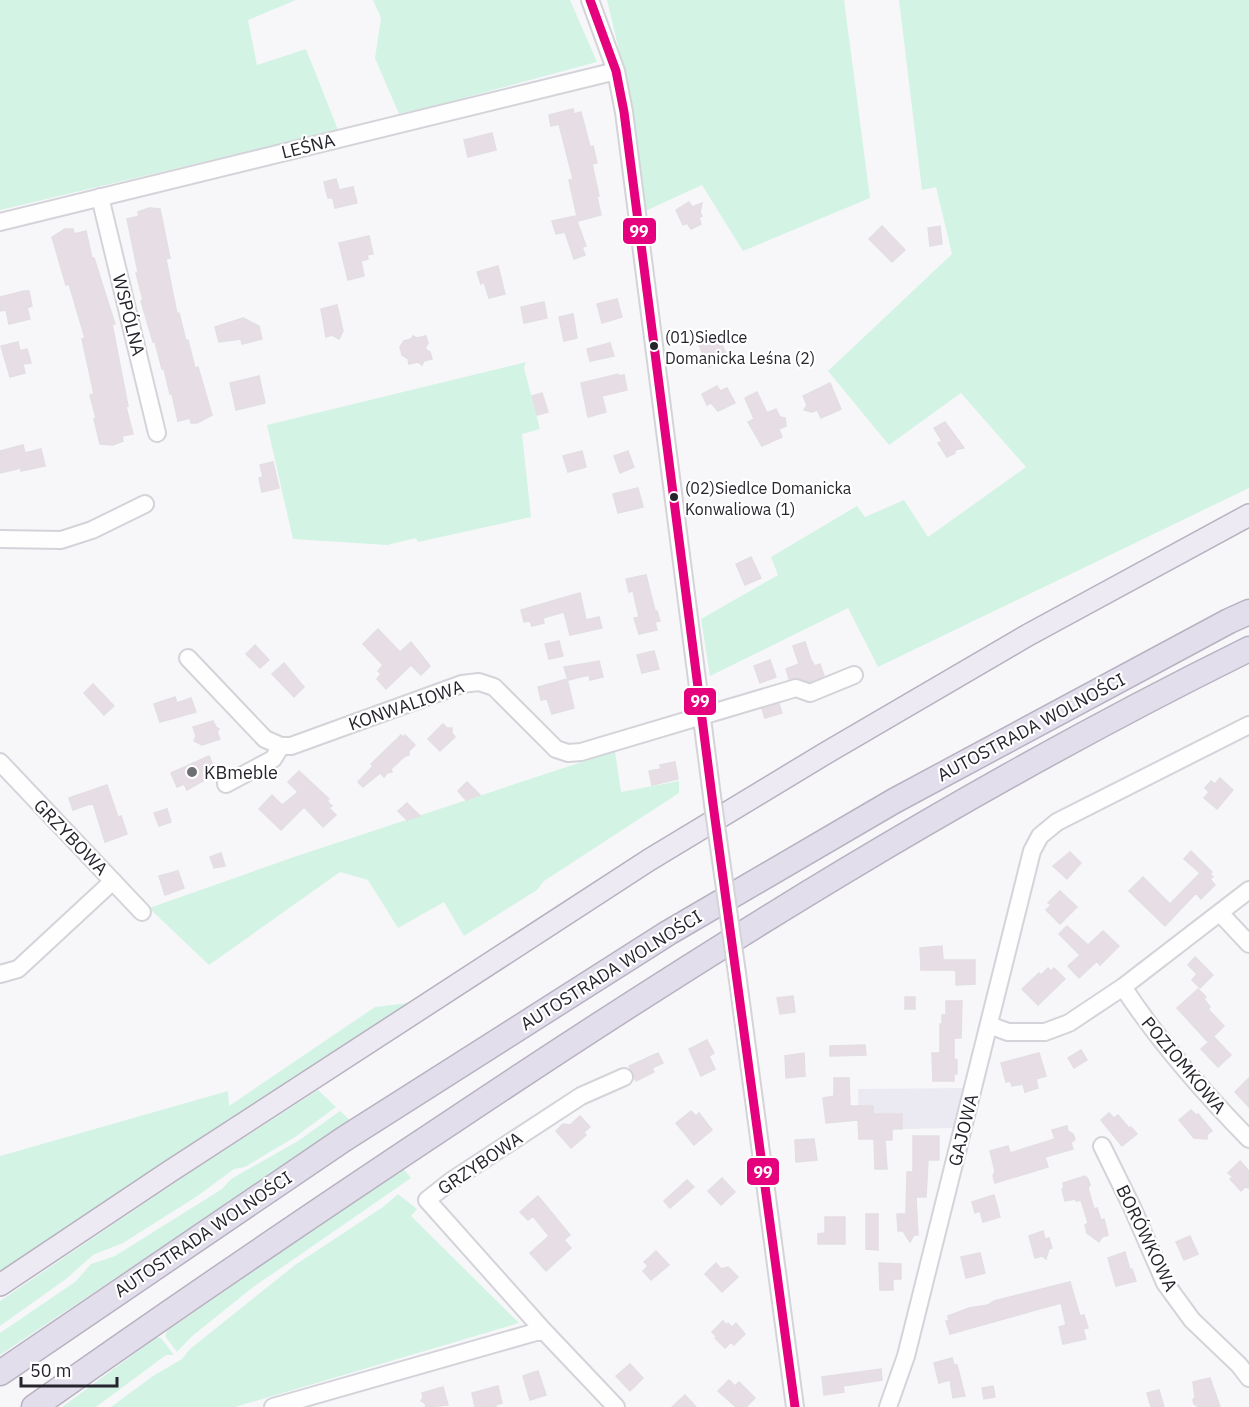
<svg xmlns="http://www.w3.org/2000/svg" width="1249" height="1407" font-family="'IBM Plex Sans',sans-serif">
  <rect width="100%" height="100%" fill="#f7f7fa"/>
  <path fill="#ebeaf3" d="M964,1088L954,1128L859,1130L858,1089Z"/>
  <path fill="#d3f3e5" d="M0,0H296L248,20L257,65L306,49L338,130L0,210Z
    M373,0H570L597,62L434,106L399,114L375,58L381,18Z
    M607,0H844L870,198L743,251L702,185L643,212L624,71Z
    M899,0H1249V488L878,667L848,608L710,676L701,619L778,575L771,557L857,506L865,517L904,500L928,537L1026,467L961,393L889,445L828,371L952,254L936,187L922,190Z
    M526,362L524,368L540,429L522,434L531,517L418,542L416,538L387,545L293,539L267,425Z
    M615,751L621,792L679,781V793L544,881L537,890L464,936L444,902L398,928L368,880L340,872L209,965L149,908L297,856Z
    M416,1002L129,1186L0,1274V1156L228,1091L229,1106L375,1007Z
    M318,1090L336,1107L295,1137L245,1167L234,1169L196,1197L123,1243L93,1255L66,1279L0,1326V1301L186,1175Z
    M340,1111L351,1121L0,1355V1333L75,1282L91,1264L115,1256L222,1189L231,1179L298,1141Z
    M402,1167L411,1178L252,1288L191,1337L177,1352L165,1336L167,1331Z
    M398,1194L417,1209L411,1216L519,1323L235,1407H111L153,1376L182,1359L190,1349L295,1265L383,1207Z
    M157,1337L161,1338L174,1355H166L96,1407H62Z"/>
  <path fill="#e7dee5" stroke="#e3dee2" stroke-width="1.5" d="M573,109L574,114L581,112L590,147L593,146L597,163L592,164L599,196L597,197L601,215L578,221L569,180L573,179L559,124L551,126L549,115Z
    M492,133L496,150L468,157L464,140Z
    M336,179L339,190L353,187L357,203L335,208L333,198H328L324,182Z
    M689,202L692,207L702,203L700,212L702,216L699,218L701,224L691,229L687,223L683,225L676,210Z
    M149,208L160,209L170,258L166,259L177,314L179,313L186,341L188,340L195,368L198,367L212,415L197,423H191L190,418L178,421L172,394H170L164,369H162L155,342H153L141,301L143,300L136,273L138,272L127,219L139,216L138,212Z
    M575,216L586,246L582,247L585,255L574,259L565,232L556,234L552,221Z
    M882,226L905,250L892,262L869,239Z
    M940,226L942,244L930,246L928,228Z
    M65,229H73L74,234L86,231L92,258H94L115,324H112L128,406L126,407L133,434L122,436L123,441L113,445L100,444L94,419L96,418L90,395L94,394L82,339L85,338L69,284L66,285L52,237Z
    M369,236L373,254L367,255L368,259L361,261L364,276L348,280L339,243Z
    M498,266L505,294L489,298L484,282L481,284L477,272Z
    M24,291H29L32,306L27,308L30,319L9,324L6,310L0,311V297Z
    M617,299L622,317L602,323L597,304Z
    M544,302L547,318L524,323L521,307Z
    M337,305L343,331L339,339L332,335L326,337L321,309Z
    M573,314L577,338L564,341L559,317Z
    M243,318L259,326L262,339L242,344L241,339L219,342L215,327Z
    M717,334L728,358L709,367L698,343Z
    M413,336L417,338L426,336L428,343L425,349L430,352L432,359L424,361L422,365L418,362L409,364L408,359L402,355L400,347L404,341L411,339Z
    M18,342L20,351L27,349L31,363L23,364L25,373L10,377L1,346Z
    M610,343L614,356L590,361L587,349Z
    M618,374L619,376L624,375L627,390L602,396L606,412L588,417L581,383Z
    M259,376L265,403L236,410L230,383Z
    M830,383L841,409L821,418L817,410L812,412L804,410L807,405L803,396Z
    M717,386L720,391L727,388L735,403L718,411L711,403L707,405L702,394Z
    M757,392L767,413L776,409L780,417L785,418L786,426L779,429L782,437L762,446L748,422L754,419L745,398Z
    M542,393L548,412L537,415L532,396Z
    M945,422L964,448L955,450V453L947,457L938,443L942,441L934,428Z
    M23,445L25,453L41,449L45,466L21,471V468L0,473V451Z
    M582,451L586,467L568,472L563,456Z
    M628,451L634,467L620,473L614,456Z
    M273,462L279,488L262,492L259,478L263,477L260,465Z
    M638,488L643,507L618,513L613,494Z
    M751,557L761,578L745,585L736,564Z
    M646,575L655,611H657L660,621L655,622L657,630L639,634L634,618L639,617L633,591L629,592L626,579Z
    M580,593L586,620L599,617L602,628L570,635L564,612L543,618L544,623L532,626L530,621L524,622L521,610Z
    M378,629L400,652L411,642L430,666L421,675L411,665L386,689L377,679L381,674L378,671L383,665L363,644Z
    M559,641L563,656L549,659L545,644Z
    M805,642L811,660L815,666L820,664L824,676L809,682L799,678L789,679L786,669L799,664L793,646Z
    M255,645L269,660L260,668L246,654Z
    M654,651L659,669L642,673L637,655Z
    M770,660L776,677L760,683L754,666Z
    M599,661L603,677L590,680L589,675L568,680L564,667Z
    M284,663L304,687L294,697L272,674Z
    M567,679L574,708L552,714L547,699L541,700L538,687Z
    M93,684L114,706L104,715L84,693Z
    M175,697L177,703L191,698L196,712L160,722L154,704Z
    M779,704L782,713L765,718L762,709Z
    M213,721L216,727L219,729L217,732L220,739L202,745L194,741L196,736L193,727Z
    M443,724L447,728H452V733L455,737L440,751L428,739Z
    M401,735L403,737L405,735L415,745L409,751V755L405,756L391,769L392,772L387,773L384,777L380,773L363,787L358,782L373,766L371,764Z
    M209,756L214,768L210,770L212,776L187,790L184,784L177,787L171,773Z
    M675,762L678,779L652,785L649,771L661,769L660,765Z
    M299,771L329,799L327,801L332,806L329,808L336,815L323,827L304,807L281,830L259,809L272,795L282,805L298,792L288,782Z
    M1220,778L1233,790L1217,809L1204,798L1209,792L1205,788L1211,781L1215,784Z
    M467,782L480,795L466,800L458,791Z
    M107,785L118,817L121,816L127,834L105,842L93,803L73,810L69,798Z
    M407,803L420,816L407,820L398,811Z
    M167,809L171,822L159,826L154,813Z
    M1191,851L1212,872L1210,874L1213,877L1210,879L1215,885L1201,899L1196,893L1165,926L1129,891L1143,877L1170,904L1200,873L1184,859Z
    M1070,852L1081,863L1067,879L1053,866Z
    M221,853L225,866L214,868L210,857Z
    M178,871L184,888L165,895L159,876Z
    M1060,891L1077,907L1060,924L1046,910L1051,905L1048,903Z
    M1067,926L1088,945L1103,931L1119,946L1100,965L1097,961L1079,978L1068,966L1080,955L1059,934Z
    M942,946L943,960H975V984L956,985V971L953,970H921L920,948Z
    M1195,957L1213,975L1200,988L1192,980L1197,974L1188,965Z
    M1048,968L1051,971L1054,968L1065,979L1038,1005L1022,989L1039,973L1041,975Z
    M1198,989L1206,997L1204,999L1210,1007L1208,1009L1224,1026L1208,1042L1177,1008Z
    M793,996L795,1012L780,1014L777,998Z
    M905,997H915V1009H905Z
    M946,1001H962L961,1038H954V1059L957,1060V1074H954V1081H933L932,1053H940V1024H942V1015H946Z
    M1214,1037L1231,1055L1218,1067L1201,1049Z
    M707,1040L714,1053L709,1056L715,1069L701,1076L689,1049Z
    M865,1045L866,1055L830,1056V1046Z
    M1081,1050L1087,1060L1074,1068L1068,1058Z
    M658,1053L663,1063L652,1068L654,1072L636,1081L629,1066Z
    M804,1053L805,1076L786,1078L785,1056Z
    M1039,1053L1046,1076L1036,1079L1038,1088L1025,1092L1023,1084L1012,1086L1010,1081L1006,1082L1001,1063Z
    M834,1078H849L850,1106H873V1114H902V1129H892V1140H885L887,1169H875L874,1139H859L858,1120L826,1123L823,1098L834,1096Z
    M1249,1078V1107L1235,1092Z
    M1191,1110L1196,1115L1198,1114L1212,1131L1207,1135V1139L1194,1138L1179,1120Z
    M691,1111L696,1116L699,1113L712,1130L694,1145L676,1123Z
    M1109,1113L1114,1118L1118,1115L1129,1128L1131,1127L1137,1134L1122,1146L1101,1120Z
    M580,1116L590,1127L584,1132L586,1135L571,1148L556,1131L563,1124L570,1125Z
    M1067,1126L1068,1131L1073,1134L1075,1139L1071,1143L1073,1149L1045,1157L1048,1167L995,1183L993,1176L995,1171L990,1151L1008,1146L1010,1153L1055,1139L1052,1130Z
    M913,1136H939V1160H928L926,1197H916L918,1235H914L910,1242L903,1231H898L897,1214H906L907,1172H913Z
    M814,1139L817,1160L796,1162L795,1140Z
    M1240,1161L1249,1171V1188L1245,1187L1241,1191L1230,1179L1233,1177L1228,1173Z
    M1085,1176L1088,1179L1090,1185L1088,1188L1094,1209L1097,1208L1101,1220L1104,1219L1108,1235L1102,1237L1099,1242L1087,1233L1085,1225L1088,1223L1081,1200L1076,1201V1199L1065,1201L1062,1189H1064L1063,1183Z
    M722,1178L735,1192L721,1205L708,1191Z
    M687,1180L694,1187L670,1208L664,1201Z
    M994,1195L1000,1217L983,1222L980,1211L975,1213L972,1202Z
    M538,1196L570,1235L564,1240L571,1248L546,1271L530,1253L549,1236L533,1216L528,1220L520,1212Z
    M866,1214H878V1250L866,1249Z
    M825,1217H845V1244H818V1234L825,1233Z
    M1043,1231L1045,1239L1049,1238L1052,1248L1049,1249L1046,1259L1042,1256L1035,1258L1029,1236Z
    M1190,1236L1198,1254L1184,1260L1176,1242Z
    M656,1251L669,1265L651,1280L643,1271L648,1266L644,1262Z
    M1125,1252L1130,1270L1132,1269L1136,1281L1116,1286L1108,1258Z
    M980,1253L985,1273L966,1278L961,1257Z
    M716,1263L721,1269L728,1267L738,1277L722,1292L705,1274Z
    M879,1263L901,1264V1279H893V1290H880Z
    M1070,1282L1080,1316L1084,1315L1088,1328L1083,1329L1086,1339L1063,1344L1059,1327L1066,1325L1061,1303L950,1334L946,1321H949L948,1316L969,1308L988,1305L994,1301Z
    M723,1321L726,1325L728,1323L732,1327L736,1323L745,1334L734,1345L731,1342L725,1348L715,1338L717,1337L712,1332Z
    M952,1358L954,1365H957L965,1396L953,1398L950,1380L939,1383L934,1363Z
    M630,1364L643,1378L630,1391L616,1376Z
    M881,1369L882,1380L843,1386L844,1392L824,1395L822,1377Z
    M538,1371L546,1395L530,1400L523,1376Z
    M1210,1378L1220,1407H1199L1194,1404L1193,1400L1195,1397L1193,1382Z
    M729,1380L735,1386L739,1382L755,1398L746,1407H736L718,1391Z
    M498,1386L502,1403L496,1405V1407H475L472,1393Z
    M993,1386L995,1397L984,1399L982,1388Z
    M443,1387L448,1405L426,1407L425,1403L421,1401L423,1397L422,1393Z
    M1159,1390L1164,1407H1151L1147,1393Z
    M685,1395L696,1407H672Z"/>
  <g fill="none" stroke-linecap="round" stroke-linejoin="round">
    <defs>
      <path id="minor" d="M590,0L616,71L624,112L713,804
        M100,197L157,433
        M0,222L616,71
        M0,539L61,540L92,530L145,504
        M188,658L265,739L281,746H291L462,684L479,682L494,687L556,749L568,753L581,752L796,688L810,693L854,675
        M0,762L142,912
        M226,784L273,759L281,746
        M1220,913L1249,944
        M737,973L795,1407
        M0,974L18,969L113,881
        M1123,987C1159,1042 1203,1092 1249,1139
        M989,1025L1008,1032H1045L1069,1023L1123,987L1249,890
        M1102,1146L1132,1207L1165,1283L1192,1320L1239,1365L1249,1378
        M273,1407L543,1330
        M616,1407L543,1330L427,1200L451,1181L581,1096L624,1077
        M888,1407L906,1356L1032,851L1040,836L1057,822L1249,725"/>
      <path id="major" d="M0,1285L169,1172L649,860L826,753L1028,635L1249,515"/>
      <path id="highway" d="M0,1373L344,1139L668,933L894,801L1229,621L1249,612
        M34,1407C173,1309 314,1213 456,1119C712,948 973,785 1249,649"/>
    </defs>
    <use href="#minor" stroke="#d4d3d9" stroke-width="20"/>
    <use href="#major" stroke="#b7b1c0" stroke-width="24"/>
    <use href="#highway" stroke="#b7b1c0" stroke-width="27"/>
    <use href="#minor" stroke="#fefefe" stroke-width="16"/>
    <use href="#major" stroke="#eeeaf3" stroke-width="21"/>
    <use href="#highway" stroke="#e3deec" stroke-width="24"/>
    <defs>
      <path id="minor-bridge" d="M713,804L737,973"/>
    </defs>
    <use href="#minor-bridge" stroke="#d4d3d9" stroke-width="20" stroke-linecap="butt"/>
    <use href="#minor-bridge" stroke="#fefefe" stroke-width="16"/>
    <defs>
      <path id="bus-1" d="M590,0L616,71L624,112L713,804L795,1407"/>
    </defs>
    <use href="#bus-1" stroke="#fff" stroke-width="14"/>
    <use href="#bus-1" stroke="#e5007d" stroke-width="9"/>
  </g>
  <g fill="#26252e" stroke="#fff" stroke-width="2">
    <circle cx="654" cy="346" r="5"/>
    <circle cx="674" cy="497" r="5"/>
  </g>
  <circle fill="#6f6e75" stroke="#fff" stroke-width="2" cx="192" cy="772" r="6"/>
  <g text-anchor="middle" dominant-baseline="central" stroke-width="4.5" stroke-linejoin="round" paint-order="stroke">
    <g font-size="16" fill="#26252e" stroke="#fff" text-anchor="start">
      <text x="665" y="337">(01)Siedlce<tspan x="665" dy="21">Domanicka Leśna (2)</tspan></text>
      <text x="685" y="488">(02)Siedlce Domanicka<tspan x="685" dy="21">Konwaliowa (1)</tspan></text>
    </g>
    <g font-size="18" fill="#26252e" stroke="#fff">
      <text transform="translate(308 146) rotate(-14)">LEŚNA</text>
      <text transform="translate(129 315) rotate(76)">WSPÓLNA</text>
      <text transform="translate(406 705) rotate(-19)">KONWALIOWA</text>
      <text transform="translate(1031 727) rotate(-28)">AUTOSTRADA WOLNOŚCI</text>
      <text transform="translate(71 837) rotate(46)">GRZYBOWA</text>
      <text transform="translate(611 970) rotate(-32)">AUTOSTRADA WOLNOŚCI</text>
      <text transform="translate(1184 1065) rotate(50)">POZIOMKOWA</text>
      <text transform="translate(963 1130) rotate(-76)">GAJOWA</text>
      <text transform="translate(480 1163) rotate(-34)">GRZYBOWA</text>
      <text transform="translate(203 1234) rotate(-34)">AUTOSTRADA WOLNOŚCI</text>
      <text transform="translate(1147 1238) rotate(64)">BORÓWKOWA</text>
    </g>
    <g font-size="18" fill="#26252e" stroke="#fff" text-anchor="start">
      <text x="204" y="772">KBmeble</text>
    </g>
  </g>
  <g stroke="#fff" stroke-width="2">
    <rect x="622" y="217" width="35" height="28" rx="6" fill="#e5007d"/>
    <rect x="683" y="687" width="34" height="29" rx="6" fill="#e5007d"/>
    <rect x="746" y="1157" width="34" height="29" rx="6" fill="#e5007d"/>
  </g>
  <g font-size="16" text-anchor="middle" font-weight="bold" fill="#fff">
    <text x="639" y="237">99</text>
    <text x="700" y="707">99</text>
    <text x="763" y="1178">99</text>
  </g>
  <path d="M21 1377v9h96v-9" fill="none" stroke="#26252e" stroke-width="3"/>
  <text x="30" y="1377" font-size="18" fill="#26252e" stroke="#ffffff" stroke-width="4.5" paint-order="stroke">50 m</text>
</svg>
